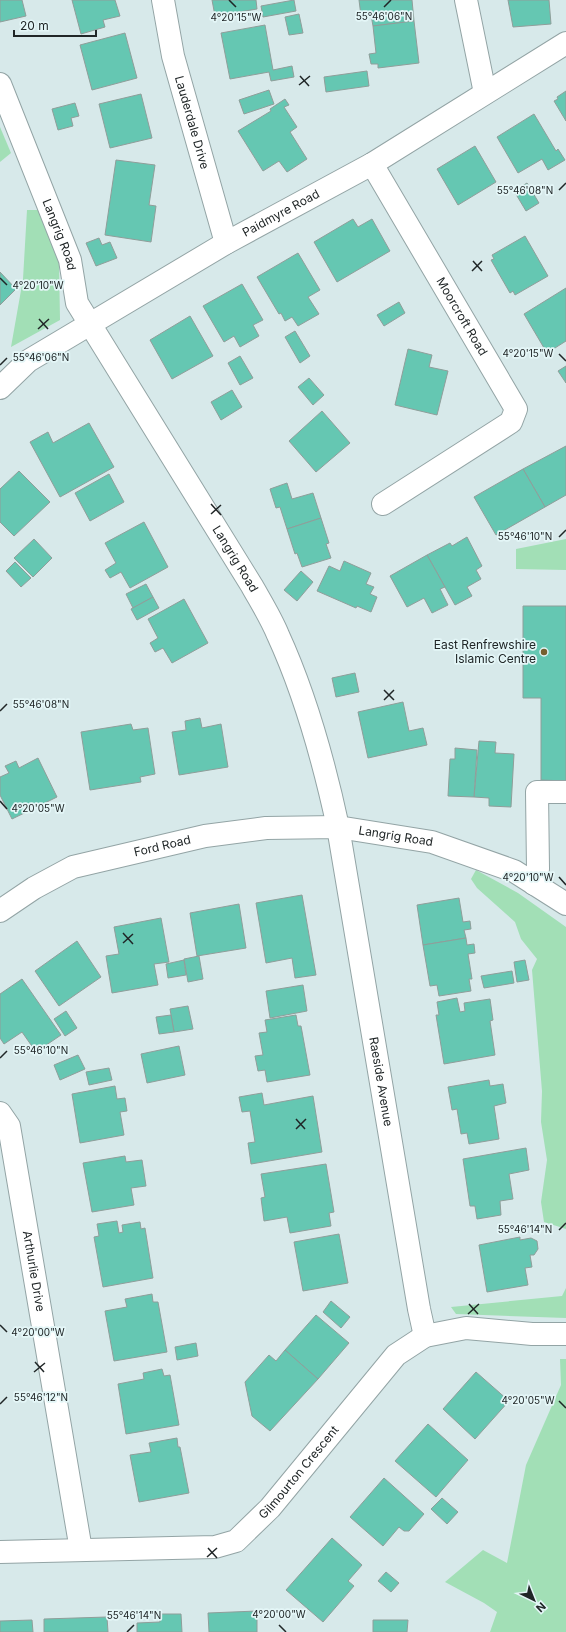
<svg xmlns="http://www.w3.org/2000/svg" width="566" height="1632" font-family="Inter,sans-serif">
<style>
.green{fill:#a2dfb6}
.building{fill:#65c7b2;stroke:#8f9e9a}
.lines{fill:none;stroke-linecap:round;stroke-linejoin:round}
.minor-casing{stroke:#93a4a5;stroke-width:24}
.minor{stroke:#fff;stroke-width:22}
.ticks{fill:none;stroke:#202627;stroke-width:1.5}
.poi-dot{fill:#76602f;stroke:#e4f6f7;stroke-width:1.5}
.labels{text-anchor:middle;stroke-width:3.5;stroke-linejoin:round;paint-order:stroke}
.street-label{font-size:12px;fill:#202627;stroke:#e4f6f7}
.poi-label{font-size:12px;fill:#202627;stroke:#e4f6f7;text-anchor:end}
.ticks-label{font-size:10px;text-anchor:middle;fill:#202627;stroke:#e4f6f7;stroke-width:3.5;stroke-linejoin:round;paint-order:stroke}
</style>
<rect width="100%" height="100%" fill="#d7e9ea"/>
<g class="green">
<path d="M0,127L11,153L0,162Z"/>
<path d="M27,210H40L59,263L60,320L11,347L23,279Z"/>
<path d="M566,539V570L516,569V549Z"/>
<path d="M476,870L518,893L566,927V1229L544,1222L541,1202L547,1160L541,1122L542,1091L532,970L537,959L521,939L515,922L477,888L471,879Z"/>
<path d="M566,1288V1318L456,1314L451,1307L562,1296Z"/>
<path d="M560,1359H566V1632H490L497,1612L484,1603L445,1582L483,1550L507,1563L526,1465L561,1385Z"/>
</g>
<g class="building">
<path d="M0,0H22L26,16L0,22Z"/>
<path d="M72,0H115L120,16L103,20L105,27L81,34Z"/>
<path d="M212,0H256L257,9L215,16Z"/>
<path d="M294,0L296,11L263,17L261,6Z"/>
<path d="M359,0H412L414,21L373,26L371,15L361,16Z"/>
<path d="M508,0H549L551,24L513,27Z"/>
<path d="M299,14L303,33L289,35L285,17Z"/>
<path d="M414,21L419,63L378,68V64H371L369,54L376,53L373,26Z"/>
<path d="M265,25L273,70L292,66L294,77L271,81L269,72L230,79L221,33Z"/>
<path d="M125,33L137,78L92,90L80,45Z"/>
<path d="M367,71L369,86L326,92L324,77Z"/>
<path d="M269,90L274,104L244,114L239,100Z"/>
<path d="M566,91V121L554,101L558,99L557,97Z"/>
<path d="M141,94L152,138L110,148L99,104Z"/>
<path d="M285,99L289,105L284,107L297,127L290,132L307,159L287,172L279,161L263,171L238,131L271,111L270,109Z"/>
<path d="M75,103L79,116L71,118L73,126L58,130L52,109Z"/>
<path d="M534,114L556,151L558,149L565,160L548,170L542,159L518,173L497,137Z"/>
<path d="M475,146L496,182L458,205L437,169Z"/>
<path d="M116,160L155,165L149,205L156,206L151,242L105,235Z"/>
<path d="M527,183L539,203L526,211L514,191Z"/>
<path d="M353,219L358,227L372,219L390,251L337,282L314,242Z"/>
<path d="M525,236L548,276L515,295L513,291L510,293L491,260L494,259L492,255Z"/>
<path d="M99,238L102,245L110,242L117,258L96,266L86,243Z"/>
<path d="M298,253L320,290L308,297L319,314L298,326L292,317L285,321L281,313L279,314L257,277Z"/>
<path d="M0,272L16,289L0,305Z"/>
<path d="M242,284L263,320L253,325L259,336L240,347L234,336L224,342L203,306Z"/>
<path d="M566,288V341L547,353L524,314Z"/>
<path d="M399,302L405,313L384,326L377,315Z"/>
<path d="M190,316L213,356L172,379L150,340Z"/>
<path d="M295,331L310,356L300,363L285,337Z"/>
<path d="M408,349L432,355L429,367L448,371L437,415L395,405Z"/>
<path d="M240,356L253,378L240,385L228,363Z"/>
<path d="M566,366V383L558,371Z"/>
<path d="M309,378L324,395L313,405L298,387Z"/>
<path d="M232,390L242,407L221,420L211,402Z"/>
<path d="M322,411L350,443L316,472L289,441Z"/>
<path d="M89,423L114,467L60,497L30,442L48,432L53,443Z"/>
<path d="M566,446V495L545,507L523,469Z"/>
<path d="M523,469L545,507L496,535L474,497Z"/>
<path d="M19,471L50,502L14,536L0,522V489Z"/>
<path d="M109,474L124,502L90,521L75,493Z"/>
<path d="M287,483L292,499L313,493L321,518L287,529L280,507L276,508L270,489Z"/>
<path d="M321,518L329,543L326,544L331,558L302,567L297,553L295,554L287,529Z"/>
<path d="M144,522L168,567L130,588L121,572L110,578L105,570L116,563L105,543Z"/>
<path d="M467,537L482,566L476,570L481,579L467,587L472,596L455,605L427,555L450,543L452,546Z"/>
<path d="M34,539L52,558L33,577L14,558Z"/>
<path d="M427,555L445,587L440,589L448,605L432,613L424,598L407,607L390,576Z"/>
<path d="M344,561L371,573L366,584L374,587L370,594L377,597L371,612L357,606L356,608L317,591L329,566L340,571Z"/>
<path d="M15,562L31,578L21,587L6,571Z"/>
<path d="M301,571L313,582L297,601L284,590Z"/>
<path d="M146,584L153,597L133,608L126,594Z"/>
<path d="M153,597L159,608L137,620L131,609Z"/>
<path d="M184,599L208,643L172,663L163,648L155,652L150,643L158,638L148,619Z"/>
<path d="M523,606H566V781L541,780V698H523Z"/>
<path d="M355,673L359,692L336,697L332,678Z"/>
<path d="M403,702L409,731L423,728L427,745L368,758L358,712Z"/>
<path d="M200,718L202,728L221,724L228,767L179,775L172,732L186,730L185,721Z"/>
<path d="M131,724L133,730L148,728L155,774L140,777L141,782L90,790L81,732Z"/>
<path d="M479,741L496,742L495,753L514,754L511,807L489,806V798L474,797Z"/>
<path d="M455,748L477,750L474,797L448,796L450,759H455Z"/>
<path d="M38,758L57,797L12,819L0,795V777L9,773L5,766L16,761L19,768Z"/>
<path d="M302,895L316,975L295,978L292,958L266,963L256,903Z"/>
<path d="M459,898L463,922L470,921L471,929L464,930L466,938L423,945L417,905Z"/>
<path d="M239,904L246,948L197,956L190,913Z"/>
<path d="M161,918L169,962L154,964L158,985L112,993L106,956L119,954L114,927Z"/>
<path d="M466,938L467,945L474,944L475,953L468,954L472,979H469L471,991L439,996L437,985L430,986L423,945Z"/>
<path d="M77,941L101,977L59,1006L35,971Z"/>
<path d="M199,956L203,979L188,982L184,959Z"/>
<path d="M184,960L186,975L168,978L166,964Z"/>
<path d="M525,960L529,980L517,982L514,962Z"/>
<path d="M512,971L514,983L484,988L481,976Z"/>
<path d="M22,979L61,1035L36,1052L22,1032L4,1044L0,1038V994Z"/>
<path d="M303,985L307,1011L270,1018L266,991Z"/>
<path d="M457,998L460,1012L465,1011L464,1003L490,999L493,1020L490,1021L495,1055L444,1064L436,1015H439L437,1002Z"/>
<path d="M188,1006L193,1029L174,1032L170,1009Z"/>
<path d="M66,1011L77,1028L65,1036L54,1019Z"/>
<path d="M171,1015L174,1032L159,1034L156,1017Z"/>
<path d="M296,1015L298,1026H301L310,1075L267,1082L265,1070L258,1071L255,1056L263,1055L259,1033L267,1032L265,1020Z"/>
<path d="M179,1046L185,1075L147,1083L141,1054Z"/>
<path d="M78,1055L85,1069L60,1080L54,1065Z"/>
<path d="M109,1068L112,1080L89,1085L86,1072Z"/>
<path d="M489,1080L490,1086L503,1084L506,1103L494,1106L499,1139L469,1144L467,1133L461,1134L457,1109L452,1110L448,1087Z"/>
<path d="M115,1086L117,1099L125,1098L127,1111L120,1112L124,1135L80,1143L72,1094Z"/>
<path d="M262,1093L264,1105L313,1096L322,1152L251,1164L248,1143L255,1142L250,1111L242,1112L239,1097Z"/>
<path d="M526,1148L529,1170L509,1174L513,1199L500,1201L501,1215L477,1219L475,1206H470L463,1159Z"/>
<path d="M125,1156L126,1162L142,1160L146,1186L131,1188L134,1205L92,1212L83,1163Z"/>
<path d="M326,1164L334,1212L329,1213L331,1226L290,1233L287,1217L264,1221L261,1198L265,1197L261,1174Z"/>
<path d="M117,1221L119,1233L123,1232L122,1225L140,1222L141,1229L145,1228L153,1278L103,1287L94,1237L99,1236L97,1224Z"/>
<path d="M339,1234L348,1283L303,1291L294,1242Z"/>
<path d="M520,1237V1240L531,1238L537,1241L538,1249L534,1255H530L532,1267L525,1268L528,1285L487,1292L479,1245Z"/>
<path d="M152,1294L153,1302H158L167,1352L114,1361L105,1311L127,1307L125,1299Z"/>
<path d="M331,1301L350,1317L341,1328L323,1312Z"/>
<path d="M316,1315L349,1343L318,1379L285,1350Z"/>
<path d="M196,1343L198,1356L177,1360L175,1347Z"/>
<path d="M285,1350L318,1379L270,1431L252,1416L245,1382L269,1355L276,1361Z"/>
<path d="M162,1369L164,1376L170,1375L179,1425L126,1434L118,1384L144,1379L143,1373Z"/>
<path d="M476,1372L509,1401L475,1439L443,1409Z"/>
<path d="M428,1424L468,1460L436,1497L395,1461Z"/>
<path d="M177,1438L178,1447H180L189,1493L139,1502L130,1455L151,1452L149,1443Z"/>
<path d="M384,1478L424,1514L409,1531H404L399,1527L383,1546L350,1517Z"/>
<path d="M442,1498L458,1512L447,1524L431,1509Z"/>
<path d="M332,1538L362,1565L348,1581L354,1586L323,1622L286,1590Z"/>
<path d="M386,1572L399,1583L391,1592L378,1581Z"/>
<path d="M257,1611V1632H209L208,1613Z"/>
<path d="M159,1614H181L182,1632H137V1623L160,1622Z"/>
<path d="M107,1617L108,1632H44V1619Z"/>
<path d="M32,1620L33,1632H0V1621Z"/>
<path d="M373,1620H408L407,1632H373Z"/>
</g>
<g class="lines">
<g class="minor-casing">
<g id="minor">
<path id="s1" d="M163,0L173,56L226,243"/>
<path d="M466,0L485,93"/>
<path id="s2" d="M0,84L70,260L77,303L252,586C261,602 271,618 278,635C306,696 324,762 338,827L419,1309L425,1336"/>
<path id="s3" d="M372,164L516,409L511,422L383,504"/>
<path id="s4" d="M0,388L28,361L226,243L372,164L566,43"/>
<path d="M534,884L538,869L537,792H566"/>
<path id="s5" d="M0,911L34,888L73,867L205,836L266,828L338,827L432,842L514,871L566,904"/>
<path id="s6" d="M0,1113L9,1126L81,1550"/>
<path id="s7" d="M0,1552L215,1547L236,1541L270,1508L396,1355L425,1336L466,1328L532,1334H566"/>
</g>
</g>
<use href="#minor" class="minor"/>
</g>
<path class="ticks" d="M229,0L236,7M384,7L391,0M300,76L309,86M299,85L310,76M559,190L566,183M473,261L482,271M472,271L482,261M0,278L7,285M39,319L48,329M38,329L49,319M559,354L566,361M0,365L7,358M211,504L221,515M211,514L221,505M559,537L566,530M384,690L394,700M384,700L394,690M0,711L7,704M0,801L7,809M559,877L566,885M123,933L133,944M123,943L133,934M0,1058L7,1051M296,1119L305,1129M296,1129L306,1119M559,1230L566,1223M469,1304L478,1314M468,1314L479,1304M0,1325L7,1332M35,1362L44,1372M34,1372L45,1363M559,1401L566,1408M0,1404L7,1397M208,1548L217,1558M207,1557L217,1548M279,1625L286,1632M127,1632L134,1625"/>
<circle class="poi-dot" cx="544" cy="652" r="4"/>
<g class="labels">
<g class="street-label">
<text dy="4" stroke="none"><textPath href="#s1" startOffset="126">Lauderdale Drive</textPath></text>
<text dy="4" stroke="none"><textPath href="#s4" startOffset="332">Paidmyre Road</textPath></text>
<text dy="4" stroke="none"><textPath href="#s2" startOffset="162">Langrig Road</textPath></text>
<text dy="4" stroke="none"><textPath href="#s3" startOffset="177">Moorcroft Road</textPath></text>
<text dy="4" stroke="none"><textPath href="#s2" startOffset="534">Langrig Road</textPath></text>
<text dy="4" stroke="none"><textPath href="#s5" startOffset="413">Langrig Road</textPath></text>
<text dy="4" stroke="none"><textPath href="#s5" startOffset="177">Ford Road</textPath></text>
<text dy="4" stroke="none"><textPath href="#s2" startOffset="1081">Raeside Avenue</textPath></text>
<text dy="4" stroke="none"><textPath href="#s6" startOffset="163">Arthurlie Drive</textPath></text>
<text dy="4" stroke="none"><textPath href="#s7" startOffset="330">Gilmourton Crescent</textPath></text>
</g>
<g class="poi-label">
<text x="536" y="649">East Renfrewshire<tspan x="536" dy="14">Islamic Centre</tspan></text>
</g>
</g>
<g class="ticks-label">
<text x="384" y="20">55°46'06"N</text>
<text x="236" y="21">4°20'15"W</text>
<text x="525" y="194">55°46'08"N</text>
<text x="38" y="289">4°20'10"W</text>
<text x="528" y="357">4°20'15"W</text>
<text x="41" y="361">55°46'06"N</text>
<text x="525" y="540">55°46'10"N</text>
<text x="41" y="708">55°46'08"N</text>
<text x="38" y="812">4°20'05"W</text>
<text x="528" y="881">4°20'10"W</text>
<text x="41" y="1054">55°46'10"N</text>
<text x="525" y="1233">55°46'14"N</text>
<text x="38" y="1336">4°20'00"W</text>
<text x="41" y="1401">55°46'12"N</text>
<text x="528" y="1404">4°20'05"W</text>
<text x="279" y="1618">4°20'00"W</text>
<text x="134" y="1619">55°46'14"N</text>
</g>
<g transform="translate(534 1600) rotate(137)" stroke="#e4f6f7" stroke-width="3" paint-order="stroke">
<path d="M0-3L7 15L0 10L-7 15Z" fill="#202627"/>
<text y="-6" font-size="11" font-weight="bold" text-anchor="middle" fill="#202627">N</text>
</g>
<path d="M14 30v6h82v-6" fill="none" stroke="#202627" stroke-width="2"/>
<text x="20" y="30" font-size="12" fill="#202627" stroke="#e4f6f7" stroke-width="3" paint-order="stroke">20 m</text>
</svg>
